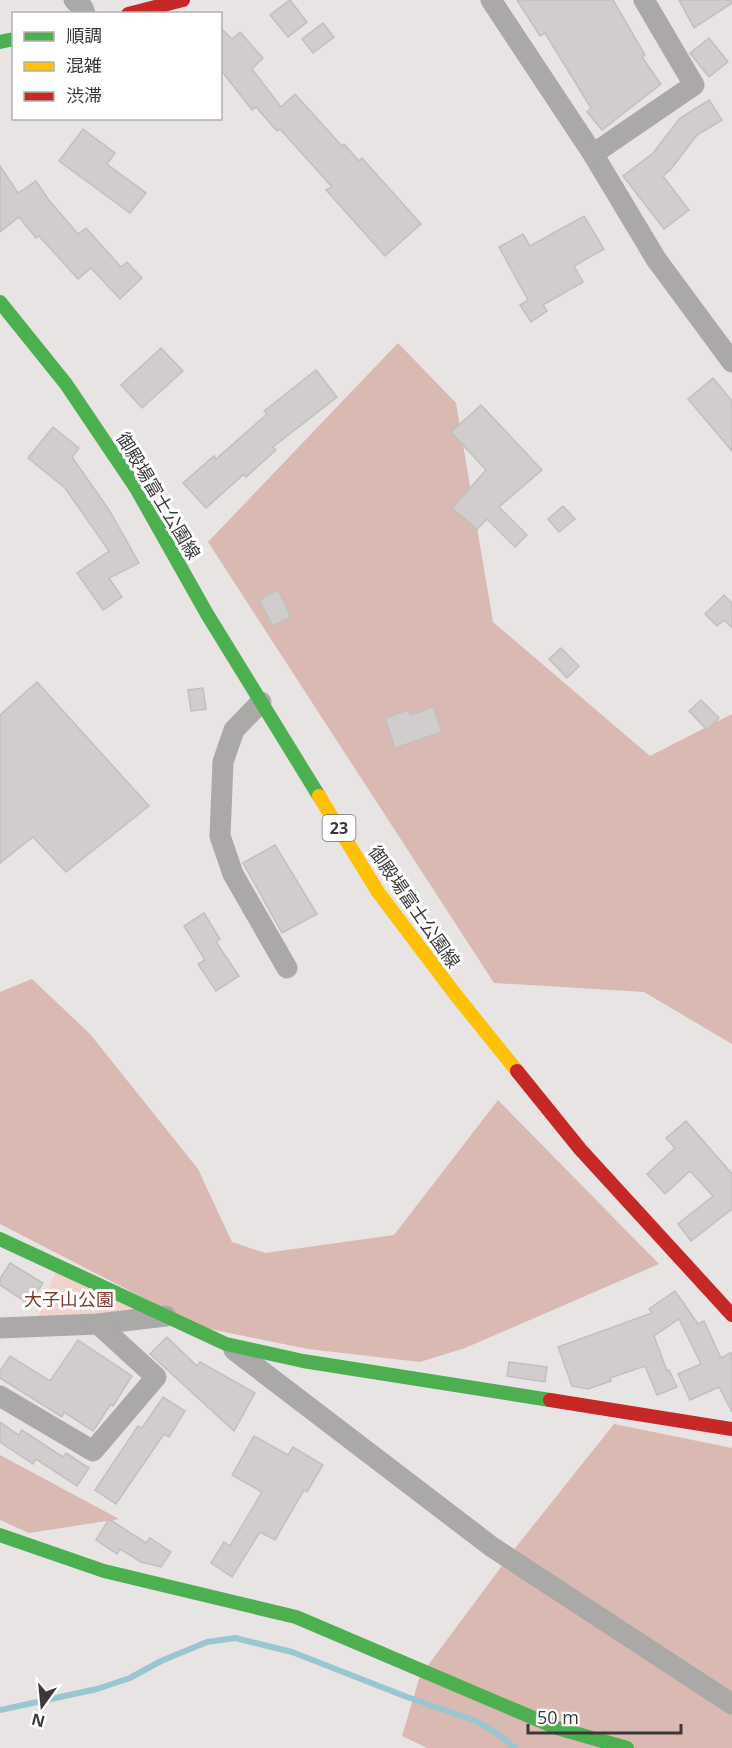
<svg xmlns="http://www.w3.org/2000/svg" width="732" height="1748" font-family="'Open Sans','Noto Sans JP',sans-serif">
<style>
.green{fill:#f2d2cb}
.forest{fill:#d9b9b2}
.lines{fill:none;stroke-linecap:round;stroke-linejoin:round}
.stream{stroke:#9ac6d2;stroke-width:6}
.building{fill:#d0cdcc;stroke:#c2bfbe;stroke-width:1.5}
.street{stroke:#aba8a8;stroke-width:21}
.fast{stroke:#4caf50;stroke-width:14}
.slow{stroke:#ffc107;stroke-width:14}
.jam{stroke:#c62828;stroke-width:14}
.labels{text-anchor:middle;stroke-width:6;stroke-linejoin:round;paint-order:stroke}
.shield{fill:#fff;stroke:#767474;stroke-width:1.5}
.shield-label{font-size:16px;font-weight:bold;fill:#3b3838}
.street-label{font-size:18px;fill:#3b3838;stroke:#fff}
.park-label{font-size:18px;fill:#803a2d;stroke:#fff}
</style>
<rect width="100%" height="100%" fill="#e8e4e3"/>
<path class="green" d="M56,1271L152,1314L36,1321Z"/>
<g class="forest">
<path d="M398,343L456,403L493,622L650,756L732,714V1044L644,992L494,983L208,542Z"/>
<path d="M32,979L90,1034L198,1169L232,1242L265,1253L394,1235L498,1100L659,1264L465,1348L420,1362L308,1349L200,1327L0,1224V992Z"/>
<path d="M614,1424L732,1448V1748H427L402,1736L420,1676L516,1547Z"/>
<path d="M0,1455L119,1519L29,1533L0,1520Z"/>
</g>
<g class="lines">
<path class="stream" d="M0,1710L97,1689L130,1678L161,1661L207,1642L235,1638L292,1652L407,1697L476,1721L499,1735L515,1748"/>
</g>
<g class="building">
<path d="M290,0L307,22L288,37L270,15Z"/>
<path d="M517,0H613L645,55L642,57L661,84L602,130L587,112L591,108L545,33L540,36Z"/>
<path d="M679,0H732V3L694,28Z"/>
<path d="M323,23L334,37L313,53L302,39Z"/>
<path d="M220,27L232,39L240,32L263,58L252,69L281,107L295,94L342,146L344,144L359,161L362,158L421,224L385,256L326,190L332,187L280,129L277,131L256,107L252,110L220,69Z"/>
<path d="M709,38L728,62L709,77L690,53Z"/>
<path d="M709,100L722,120L697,135L671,169L663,176L689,210L664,229L623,176L653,153L680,118Z"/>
<path d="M83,129L115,153L107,164L146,193L130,213L59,161Z"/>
<path d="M0,166L18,193L36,181L48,199L78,234L86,228L121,267L127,262L142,278L120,299L91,268L78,279L39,236L36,238L19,217L0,232Z"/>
<path d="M584,216L604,249L574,266L583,282L543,305L547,311L531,322L520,305L528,300L499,247L523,234L530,246Z"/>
<path d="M161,348L183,371L142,408L121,385Z"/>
<path d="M316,370L337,397L273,447L276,450L246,477L244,474L206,508L183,483L214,456L216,459L267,414L264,411Z"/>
<path d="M713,378L732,401V451L688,399Z"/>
<path d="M481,405L542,470L499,507L527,535L515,547L487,519L477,529L452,508L486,470L451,432Z"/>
<path d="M53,427L79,448L72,457L109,510L139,563L109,578L122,597L103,610L77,573L109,551L65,488L28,458Z"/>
<path d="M563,506L575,519L559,532L548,519Z"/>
<path d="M278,590L291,617L273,626L259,600Z"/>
<path d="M724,595L732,603V628L724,620L717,626L705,614Z"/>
<path d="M561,648L579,666L567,678L549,659Z"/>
<path d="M37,682L149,806L66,872L33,837L0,863V715Z"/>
<path d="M203,688L206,709L191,711L188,690Z"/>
<path d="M701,700L719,718L707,730L689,711Z"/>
<path d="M433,707L442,732L395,748L385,718L408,710L410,715Z"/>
<path d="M275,845L317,914L282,933L243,863Z"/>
<path d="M204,913L220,939L216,942L239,976L216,991L198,964L205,960L184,926Z"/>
<path d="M686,1121L732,1174V1209L691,1241L678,1224L713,1196L690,1171L665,1194L647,1174L675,1148L666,1138Z"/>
<path d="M10,1263L43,1283L29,1304L0,1285V1279Z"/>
<path d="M675,1291L698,1324L704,1321L721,1358L732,1352V1412L719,1387L690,1400L678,1374L701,1364L679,1319L654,1336L667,1371L669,1370L677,1387L657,1395L645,1366L610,1378L611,1381L588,1389L572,1386L558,1347L652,1313L649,1309Z"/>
<path d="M167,1337L197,1366L200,1362L255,1393L234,1431L150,1354Z"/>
<path d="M78,1340L132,1376L113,1406L111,1404L93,1431L64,1412L62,1417L0,1378V1371L10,1356L50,1381Z"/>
<path d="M509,1362L547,1367L545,1382L507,1376Z"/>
<path d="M163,1397L185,1411L169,1437L164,1434L116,1504L95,1490L138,1426L142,1428Z"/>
<path d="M0,1422L19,1435L22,1430L63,1457L66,1453L89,1468L77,1486L36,1459L33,1464L0,1442Z"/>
<path d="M254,1436L288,1455L293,1447L323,1465L307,1492L304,1490L275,1540L260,1532L232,1577L211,1563L224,1542L230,1546L262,1492L232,1475Z"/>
<path d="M109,1519L146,1543L150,1538L171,1552L161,1567L141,1562L120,1549L117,1554L96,1540Z"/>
</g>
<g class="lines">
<g class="street">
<path d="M74,0L83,8L85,14"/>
<path d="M491,0L593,154L656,259L732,362"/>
<path d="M593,154L694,85L644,0"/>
<path d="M261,702L234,730L223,762L220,836L233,874L287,968"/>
<path d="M0,1328L98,1324L166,1316"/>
<path d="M234,1350L492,1547L732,1704"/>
<path d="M0,1396L93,1451L156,1377L98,1324"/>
</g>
<g class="fast">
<path d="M0,42L14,39"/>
<path d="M0,302L66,384L136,488L207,614L319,796"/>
<path d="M0,1239L226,1344L303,1361L550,1400"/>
<path d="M0,1535L104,1571L296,1617L557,1728L627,1748"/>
</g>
<path class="slow" d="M319,796L378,892L455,994L517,1071"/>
<g class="jam">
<path d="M128,14L183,0"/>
<path d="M517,1071L580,1149L732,1315"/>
<path d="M550,1400L732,1429"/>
</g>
</g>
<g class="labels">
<rect class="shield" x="322.5" y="815" width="33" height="26" rx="4.5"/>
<g class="shield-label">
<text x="339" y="834">23</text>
</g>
<g class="street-label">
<text transform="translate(158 496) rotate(59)" y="6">御殿場富士公園線</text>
<text transform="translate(414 907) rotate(55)" y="6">御殿場富士公園線</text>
</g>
<g class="park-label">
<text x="69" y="1306">大子山公園</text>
</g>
</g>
<rect x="12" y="12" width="210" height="108" fill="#ffffff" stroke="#b1afaf" stroke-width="1.5"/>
<rect x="24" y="32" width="30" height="9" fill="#4caf50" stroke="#b1afaf" stroke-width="1.5"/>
<text x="66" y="42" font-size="18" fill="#3b3838">順調</text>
<rect x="24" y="62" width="30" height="9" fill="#ffc107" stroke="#b1afaf" stroke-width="1.5"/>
<text x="66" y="72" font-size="18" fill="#3b3838">混雑</text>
<rect x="24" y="92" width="30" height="9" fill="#c62828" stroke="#b1afaf" stroke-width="1.5"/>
<text x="66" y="102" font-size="18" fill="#3b3838">渋滞</text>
<g transform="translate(42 1706) rotate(195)" stroke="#ffffff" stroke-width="4.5" paint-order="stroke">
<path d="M0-4.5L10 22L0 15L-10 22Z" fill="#3b3838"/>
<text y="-9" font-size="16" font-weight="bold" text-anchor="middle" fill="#3b3838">N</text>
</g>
<path d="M528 1724v9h153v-9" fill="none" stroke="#3b3838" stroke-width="3"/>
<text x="537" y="1724" font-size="18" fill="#3b3838" stroke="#ffffff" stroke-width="4.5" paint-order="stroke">50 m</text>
</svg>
